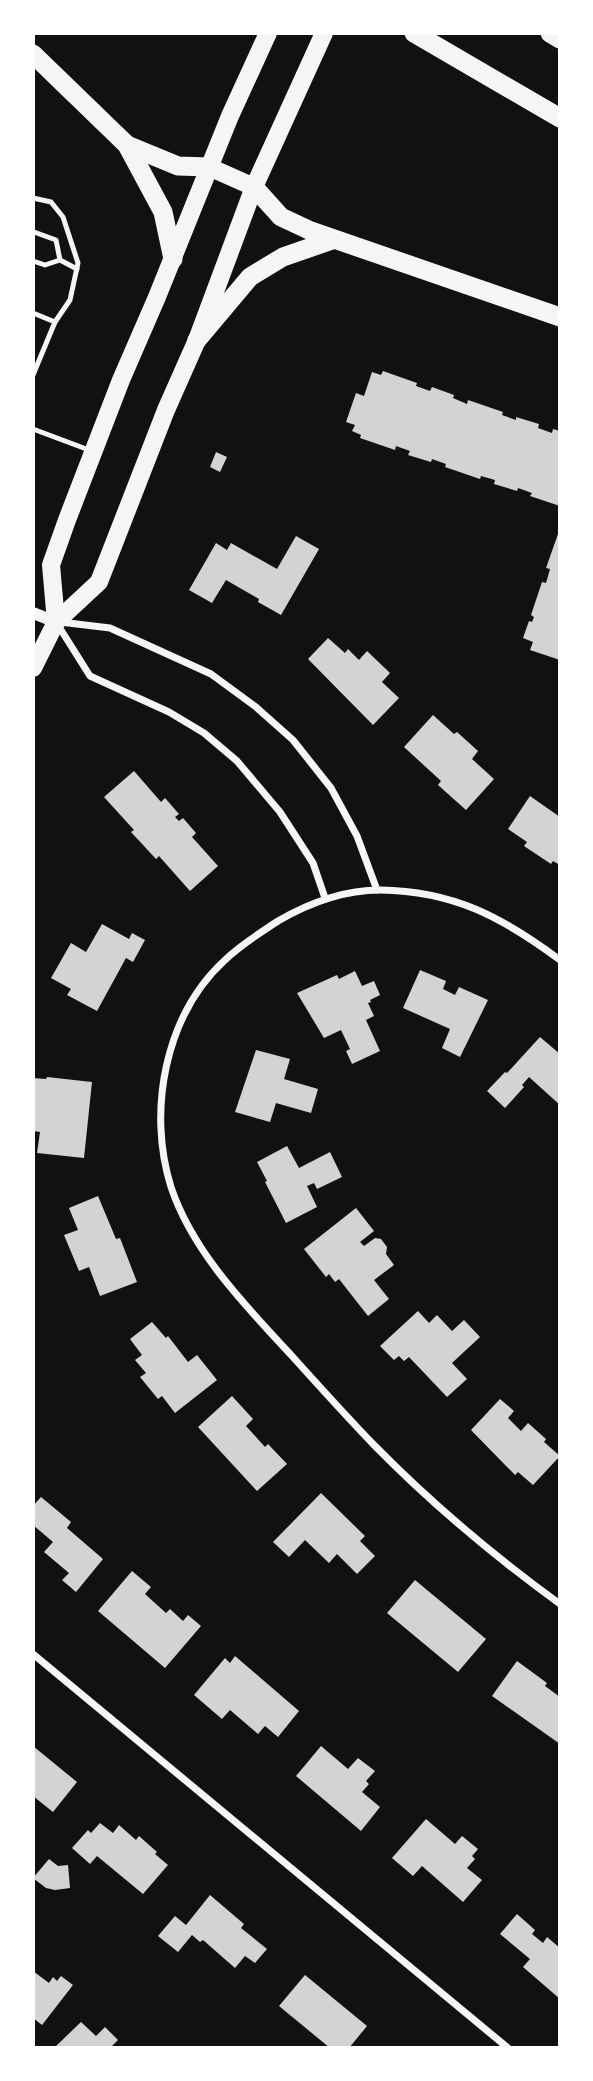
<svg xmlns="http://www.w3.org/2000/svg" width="593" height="2081" font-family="'Work Sans',sans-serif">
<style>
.building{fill:#d3d3d3}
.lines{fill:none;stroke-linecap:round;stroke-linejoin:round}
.service{stroke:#f5f5f5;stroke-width:5}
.minor{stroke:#f5f5f5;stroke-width:7}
.tertiary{stroke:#f5f5f5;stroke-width:12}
.primary{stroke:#f5f5f5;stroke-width:18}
.motorway{stroke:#f5f5f5;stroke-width:19}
</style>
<rect width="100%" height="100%" fill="#111"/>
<g class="building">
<path d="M383,371L417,383L416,386L430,391L432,387L454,395L453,398L467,404L468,400L503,412L502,415L516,420V417L539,424L538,428L552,433L553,429L560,431V506L530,496L532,493L518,488L517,491L494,484L495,480L481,476L480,479L445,467L446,464L432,459L431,462L408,455L410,451L396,446L395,450L360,438L361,435L352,431L355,425L346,422L356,393L364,396L372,372L381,375Z"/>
<path d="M216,452L227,457L220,472L210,467Z"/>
<path d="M559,531H560V660L530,650L533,642L523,638L529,621L532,622L534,617L531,615L542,582L546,583L550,569L546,568Z"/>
<path d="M296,536L319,549L281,615L258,602L259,599L226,580L212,603L189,590L216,543L227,550L231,543L277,569Z"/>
<path d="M328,638L345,653L348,649L359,660L367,651L390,673L382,682L399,698L373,725L308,659Z"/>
<path d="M433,715L454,734L457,732L478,751L472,759L494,779L466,810L438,785L441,781L404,747Z"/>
<path d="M134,771L161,802L165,798L179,814L175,817L179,821L183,818L196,833L192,837L218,866L190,891L159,856L156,859L131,832L134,830L104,797Z"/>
<path d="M530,796L560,817V865L553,861L551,864L524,846L527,842L508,829Z"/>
<path d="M102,924L129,939L132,933L145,940L133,962L126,958L97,1011L67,995L71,989L51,978L71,943L86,952Z"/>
<path d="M420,970L446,981L443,989L455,995L459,987L488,1000L460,1057L442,1048L450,1029L403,1008Z"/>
<path d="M355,971L362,986L374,981L380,995L370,1000L371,1002L368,1003L374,1016L366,1020L380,1051L352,1064L346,1051L350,1049L341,1030L324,1038L297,993L337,975L339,979Z"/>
<path d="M540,1037L560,1054V1105L529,1077L522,1085L524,1087L505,1108L487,1091L505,1072L507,1073Z"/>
<path d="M256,1050L290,1059L284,1079L318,1089L311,1113L276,1103L270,1122L235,1112Z"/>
<path d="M47,1077L92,1082L84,1158L37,1153L40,1132L33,1131V1078L46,1079Z"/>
<path d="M287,1146L299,1168L330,1152L342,1177L317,1189L314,1183L307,1186L317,1207L286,1223L265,1182L267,1181L257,1162Z"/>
<path d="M98,1196L116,1239L120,1238L137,1282L100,1296L89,1267L79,1271L64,1235L78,1230L69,1208Z"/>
<path d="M356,1208L374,1231L360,1242L364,1246L375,1238L381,1239L387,1247L386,1254L394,1265L374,1280L389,1299L368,1316L339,1279L335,1282L329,1274L326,1277L304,1249Z"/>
<path d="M418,1311L429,1323L437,1315L452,1331L464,1320L480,1337L452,1363L467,1379L447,1397L409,1357L404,1361L399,1356L394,1360L380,1346Z"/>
<path d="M152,1322L166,1338L168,1336L188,1362L197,1355L217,1380L175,1413L162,1396L158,1399L140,1377L146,1373L135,1360L142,1355L130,1339Z"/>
<path d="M232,1396L253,1419L246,1426L265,1447L268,1444L287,1464L257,1491L198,1427Z"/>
<path d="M500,1399L514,1411L508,1418L521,1431L528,1423L546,1439L544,1442L560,1456L533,1485L518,1472L515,1475L471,1430Z"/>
<path d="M321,1493L365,1536L360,1541L375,1556L357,1574L337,1554L329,1563L305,1540L289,1557L273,1542Z"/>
<path d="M41,1497L71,1522L67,1528L103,1559L76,1592L62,1580L69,1573L44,1552L53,1542L33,1525V1506Z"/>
<path d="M132,1571L151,1587L145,1594L166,1613L170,1609L183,1621L188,1615L201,1626L165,1668L98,1611Z"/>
<path d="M415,1580L486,1639L458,1672L387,1613Z"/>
<path d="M235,1656L299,1711L278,1737L265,1726L258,1734L230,1710L222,1719L194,1695L225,1658L230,1663Z"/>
<path d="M517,1661L547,1683L545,1686L560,1697V1744L492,1696Z"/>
<path d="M33,1746L77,1782L53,1812L33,1796Z"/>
<path d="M321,1746L348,1769L358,1758L375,1771L366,1781L369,1784L362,1792L380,1807L361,1831L296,1776Z"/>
<path d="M426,1819L455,1844L462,1836L478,1849L472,1856L475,1859L467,1868L482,1880L463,1902L422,1866L413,1876L392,1858Z"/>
<path d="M100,1823L113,1833L119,1825L136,1840L139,1836L157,1852L155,1854L168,1865L143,1894L97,1856L90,1864L72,1848L88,1830L91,1833Z"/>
<path d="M49,1859L58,1866L68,1865L70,1888L55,1890L46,1888L33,1878Z"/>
<path d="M210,1895L244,1924L241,1928L267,1949L255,1963L245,1956L235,1968L203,1940L200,1942L192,1935L178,1952L158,1936L175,1916L186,1925Z"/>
<path d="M517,1914L535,1930L532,1934L543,1943L547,1937L560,1948V1999L523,1967L530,1959L500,1934Z"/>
<path d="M33,1971L49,1983L53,1977L57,1981L61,1976L73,1985L42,2025L33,2018Z"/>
<path d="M305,1975L367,2026L349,2048H330L279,2006Z"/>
<path d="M81,2022L96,2036L105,2027L118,2040L110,2048H54Z"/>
</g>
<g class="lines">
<g class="service">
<path d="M33,198L51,202L63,217L78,263L70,300L55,322"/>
<path d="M34,232L56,240L60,260L77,269"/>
<path d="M33,261L45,265L60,260"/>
<path d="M33,313L55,322L33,375"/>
<path d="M33,429L89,450"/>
</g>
<g class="minor">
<path d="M56,622L90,676L169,712L204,733L237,761L280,812L313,863L325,898"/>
<path d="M60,622L110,628L211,674L256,707L293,740L331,788L357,836L377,890"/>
<path d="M560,960C502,917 454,891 380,890C343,890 309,903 278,921C260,933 240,945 225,960C165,1015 147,1111 171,1187C193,1253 247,1307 292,1356C319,1386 346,1416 374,1445C431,1503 494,1556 560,1604"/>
<path d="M33,1654L508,2048"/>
</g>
<path class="tertiary" d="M33,613L56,622"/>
<g class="primary">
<path d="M209,167L254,187"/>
<path d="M56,622L51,565L67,520L121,380L157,297L230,116L268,33"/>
<path d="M33,668L56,622L99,582L166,410L197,340L254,187L324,33"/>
</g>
<g class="motorway">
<path d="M414,33L560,118"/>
<path d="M550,33L560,39"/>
<path d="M33,54L127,145L163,212L173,259"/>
<path d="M127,145L178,166L209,167"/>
<path d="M254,187L281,217L311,231L560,317"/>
<path d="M197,340L250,277L283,257L332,240"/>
</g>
</g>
<rect width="593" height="2081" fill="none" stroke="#ffffff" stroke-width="70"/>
</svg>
